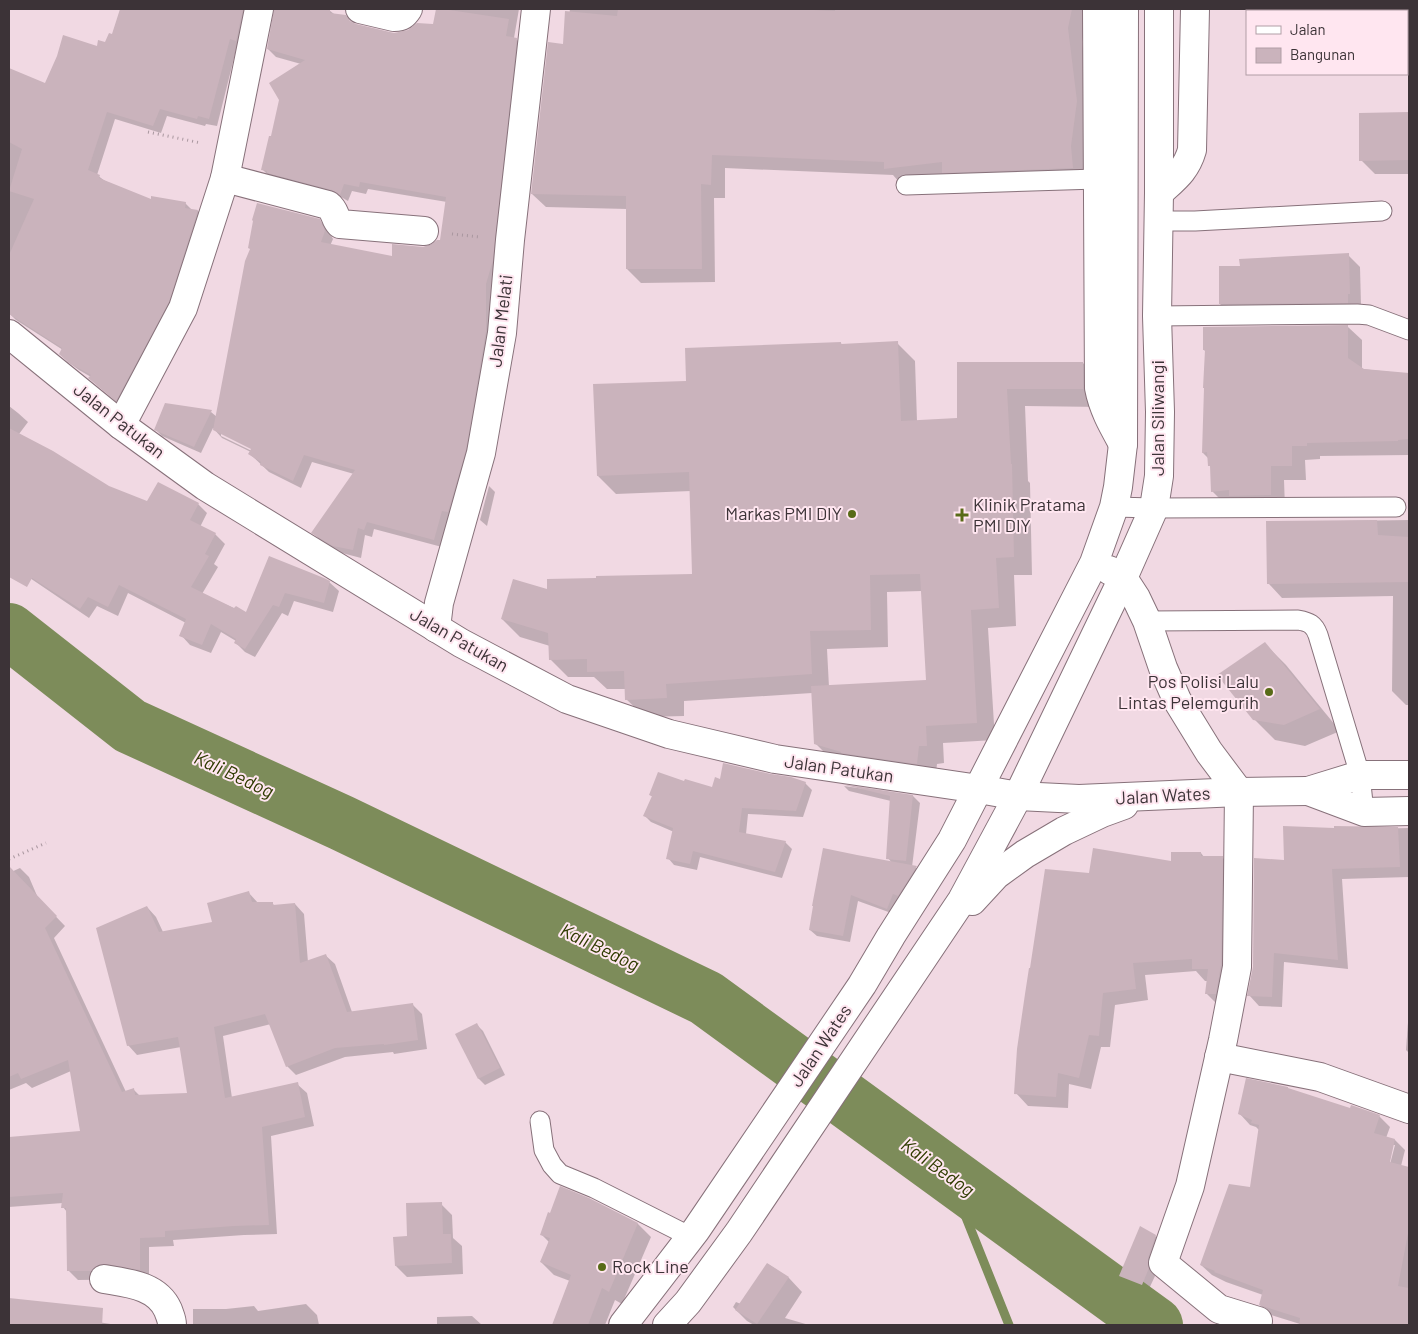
<svg xmlns="http://www.w3.org/2000/svg" width="1418" height="1334" font-family="Barlow,sans-serif">
<style>
.shadow{fill:#0003;fill-rule:evenodd}
.lines{fill:none;stroke-linecap:round;stroke-linejoin:round}
.stream{stroke:#7d8c5a;stroke-width:9}
.river{stroke:#7d8c5a;stroke-width:56}
.building{fill:#cab3bc}
.lane-casing{stroke:#87717a;stroke-width:21}
.street-casing{stroke:#87717a;stroke-width:30}
.secondary-casing{stroke:#87717a;stroke-width:30}
.primary-casing{stroke:#87717a;stroke-width:30}
.highway-casing{stroke:#87717a;stroke-width:30}
.path{stroke:#a9979f;stroke-width:3;stroke-dasharray:1 4;stroke-linecap:butt}
.lane{stroke:#fff;stroke-width:19}
.street{stroke:#fff;stroke-width:28}
.secondary{stroke:#fff;stroke-width:28}
.primary{stroke:#fff;stroke-width:28}
.highway{stroke:#fff;stroke-width:28}
.poi-dot{fill:#586b17;stroke:#ffe6f0;stroke-width:2}
.labels{text-anchor:middle;stroke-width:4;stroke-linejoin:round;paint-order:stroke}
.street-label{font-size:18px;fill:#3c3337;stroke:#ffe6f0}
.poi-label{font-size:18px;fill:#3c3337;stroke:#ffe6f0;text-anchor:start}
.water-label{font-size:19px;font-style:italic;fill:#2f3b00;stroke:#ffe6f0}
</style>
<rect width="100%" height="100%" fill="#f1d9e3"/>
<g class="shadow">
<path d="M121,9L134,11L135,9H254L244,48L237,46L217,126L206,124L205,126L167,116L161,133L115,119L97,175L105,181L151,201L185,203L193,211H198L205,219L176,310L124,408L98,386L91,377L79,370L68,362L63,350L16,320L9,313L11,308L9,306V72L10,70L46,85L98,47L106,44L112,36Z"/>
<path d="M275,9H290L289,12L305,9H313L316,11L329,10L334,14L353,24L391,34L406,32L434,26L437,9H519L514,38L516,39L524,47L473,458L442,547L374,529L372,537L365,535L361,558L342,553L321,541L313,533L354,474L312,462L301,488L269,472L250,454L251,452L222,438L213,428L201,453L162,436L155,429L211,412L217,417L319,220L327,228L333,239L330,246L393,258L441,241L447,202L368,189L366,194L352,191L348,201L341,197L276,180L270,177L262,169L272,138L301,64L276,57L268,49ZM221,433L257,451L256,453L221,436Z"/>
<path d="M570,9H1088L1082,42L1090,116L1086,182H899L893,175L725,168V198H714L715,282L641,283L627,269V209L546,207L532,194L564,46Z"/>
<path d="M1360,114H1409V174H1375L1361,160Z"/>
<path d="M1348,255L1360,267L1361,305L1232,316L1220,304L1241,268Z"/>
<path d="M1348,327L1362,340V369L1409,374V455L1320,456V459L1305,460L1306,480H1284L1285,508L1226,505L1212,491L1211,467L1209,459L1203,453L1206,352L1204,350Z"/>
<path d="M841,343L842,345L897,343L915,361L917,421L958,419V363H1083L1101,382V407L1025,406L1028,481L1030,483L1032,575H1014L1016,626L988,628L995,740L943,743L944,763L937,764L935,781L834,762L816,744L812,693L684,701V716L645,717L626,699V689H607L594,677H568L550,659V646L520,637L502,619L548,591L693,575L691,491L616,494L598,476L687,382ZM922,591L928,681L829,687L827,649L888,647L887,592Z"/>
<path d="M9,406L18,413L28,422L19,434L109,487L147,503L198,504L207,513L200,527L215,534L225,544L214,564L218,567L202,594L247,614L269,558L329,582L339,591L333,612L294,601L288,616L282,613L255,657L245,652L235,642L236,641L221,632L211,653L190,645L181,635L186,623L128,593L118,616L97,606L89,618L24,574L17,561L9,558Z"/>
<path d="M489,486L495,492L487,526L480,520Z"/>
<path d="M1409,520V705H1406L1392,691L1393,596L1282,598L1269,584L1268,522Z"/>
<path d="M1265,644L1286,665L1340,731L1305,746L1275,740L1254,719Z"/>
<path d="M685,783L713,789L805,783L812,790L803,817L748,814L746,834L785,842L792,849L782,878L700,857L697,870L674,865L668,858L674,832L651,822L645,816L653,797L650,795Z"/>
<path d="M844,786L913,796L920,803L912,867L916,868L923,874L894,914L858,901L850,942L817,936L810,930L815,907L892,863L888,858L891,801L849,791Z"/>
<path d="M1409,828V877L1342,879L1348,969L1284,962L1282,1007L1259,1006L1249,995L1285,861L1364,829Z"/>
<path d="M1201,853L1204,857H1222L1234,869L1233,978L1218,1005L1206,993L1208,981H1205L1196,971L1145,975L1148,1000L1115,1005L1110,1047H1101L1091,1089L1069,1084L1068,1108L1028,1106L1016,1093L1090,874L1172,862Z"/>
<path d="M20,868L29,877L38,898L65,926L54,938L126,1092L133,1089L140,1096L189,1094L181,1047L137,1055L128,1045L147,907L156,917L163,932L214,923L248,892L258,903H272L275,906L295,904L304,914L308,962L325,955L335,964L352,1012L412,1004L422,1014L427,1049L394,1054L393,1052L345,1057L296,1075L287,1066L271,1024L223,1036L232,1098L297,1084L307,1093L314,1126L271,1136L277,1234L244,1235L173,1240L174,1246L149,1247V1279L78,1280L68,1270L67,1212L63,1207V1203L9,1207V1138L82,1132L71,1071L32,1088L26,1083L9,1090V924L16,920L9,904V873Z"/>
<path d="M1409,1008V1053L1406,1050Z"/>
<path d="M477,1025L483,1031L505,1075L485,1085L479,1079L457,1035Z"/>
<path d="M1290,1090L1351,1109L1379,1116L1390,1127L1386,1138L1395,1140L1405,1150L1401,1166L1409,1168V1325H1300V1324L1271,1315L1260,1305L1263,1295L1226,1282L1212,1275L1201,1265L1251,1189L1259,1130L1256,1127L1250,1125L1240,1114ZM1393,1145H1395L1389,1168H1387Z"/>
<path d="M589,1199L638,1224L651,1237L622,1304L615,1300L605,1325H553L570,1281L554,1275L541,1262L549,1242L542,1235Z"/>
<path d="M441,1204L452,1215L453,1238L462,1246L463,1274L407,1277L396,1266L409,1237Z"/>
<path d="M1156,1236L1162,1242L1154,1265L1155,1276L1148,1291L1127,1282L1120,1275Z"/>
<path d="M768,1264L789,1278L802,1292L785,1318L809,1325H754L747,1321L733,1307L736,1302L741,1304Z"/>
<path d="M9,1299L87,1308L98,1322L117,1325H9Z"/>
<path d="M306,1304L317,1315L319,1325H193V1309H226L254,1306L258,1311Z"/>
<path d="M472,1316L482,1325H437V1317Z"/>
</g>
<g class="lines">
<path class="stream" d="M949,1175L1009,1325"/>
<path class="river" d="M9,631L130,726L342,823L706,998L1155,1325"/>
</g>
<g class="building">
<path d="M120,9H243L236,41L230,39L209,119L198,116L197,119L160,109L153,126L107,112L88,170L100,175L99,178L151,199V196L186,202L185,208L198,210L169,302L116,401L88,378L91,375L69,363L59,354L62,348L9,314V255L34,199L9,191L22,149L9,142V68L45,83L57,56L63,35L97,46L98,40L105,42L109,33L112,34Z"/>
<path d="M274,9H330V13L346,15L350,21L356,24L394,33L408,30L417,23L433,24L436,9H443L509,19L506,36L517,38L493,260L486,284V331L466,450L448,512L442,511L434,540L367,522L364,530L358,528L353,550L333,546L311,533L355,470L304,455L293,481L260,465L261,462L248,454L251,449L213,430L245,261L250,249L248,248L253,221L252,220L257,203L320,219L325,231L321,242L392,256V244L423,247L430,245L437,240H440L446,197L360,182L359,187L344,184L340,195L332,190L267,173V171L261,170L269,136H271L279,100L269,83L305,60L267,49Z"/>
<path d="M618,9H792L835,11V9H1072L1068,28L1077,101L1071,146L1073,168L942,173V162L884,169V162L712,155L711,185L701,184L702,269H626V196L531,194L548,42L563,44L565,11L617,16Z"/>
<path d="M1409,112V160L1359,161V113Z"/>
<path d="M1349,253L1350,294H1348V303L1219,304V266H1240L1239,259Z"/>
<path d="M1348,325V358L1364,369L1409,373V439L1398,440V441L1307,443V446H1292V466H1271V495L1229,496V490L1211,492L1210,466H1208L1207,452L1202,453L1204,388H1203L1205,350H1203V327Z"/>
<path d="M898,341L901,421L957,418V362H1083V389H1007L1011,464H1012L1014,557L996,558L999,608L971,610L977,723L926,726L927,746H919L917,764L841,753V752L814,744L811,686L926,680L920,574L870,575L871,630L810,631L812,674L666,684L667,698L625,700L624,671L587,672V659L549,660L548,633L501,619L513,579L547,589V579L596,578V576L692,574L689,472L597,476L593,384L686,381L685,348L841,342V344Z"/>
<path d="M165,403L212,410L194,447L154,430Z"/>
<path d="M9,428L53,451L109,486L147,501L158,482L199,503L190,520L216,533L205,554L209,556L191,587L234,608L236,606L246,612L269,556L324,578L330,581L324,603L285,593L279,607L273,605L245,649L234,643L236,639L211,624L202,645L179,636L186,619L119,585L108,607L88,597L80,609L32,578L27,587L9,577Z"/>
<path d="M1377,520L1378,535L1409,537V582L1267,584L1266,521Z"/>
<path d="M1265,642L1320,709L1284,725L1253,720L1217,675Z"/>
<path d="M723,763L771,774L791,777L806,782L796,811L742,808L739,832L786,841L775,872L693,851L690,864L666,859L673,828L643,816L652,796L649,795L658,772L684,781L685,779L712,787L715,777L720,779Z"/>
<path d="M841,784L913,795L906,861L886,859L890,796Z"/>
<path d="M1283,826L1334,828V826L1398,827L1400,867L1332,869L1338,960L1274,953L1272,997L1247,996L1253,967L1254,858L1284,860Z"/>
<path d="M823,848L857,855L917,866L898,896L893,894L887,909L851,895L843,936L809,930L813,906H812Z"/>
<path d="M1093,848L1171,861V852H1201V856H1223L1221,965L1216,994H1205L1208,969H1192V959L1133,963L1136,989L1103,993L1099,1036L1089,1035L1079,1078L1058,1073L1056,1097L1014,1094L1017,1049L1025,994L1029,968H1030L1045,869L1089,873Z"/>
<path d="M9,866L57,916L45,928L122,1092L134,1088L135,1095L187,1093L178,1037L127,1046L96,928L147,906L159,932L212,922L207,903L249,891L252,902H273V905L295,903L300,963L326,954L347,1012L413,1003L418,1040L384,1045V1044L335,1048L286,1067L265,1014L214,1027L225,1098L298,1082L305,1117L262,1127L269,1225L234,1226L165,1231V1237L140,1238V1270L106,1264L98,1265L91,1271H67L66,1208H61L63,1193L9,1197V1137L80,1131L68,1060L21,1079L18,1073L9,1077Z"/>
<path d="M477,1023L500,1068L478,1079L455,1034Z"/>
<path d="M1246,1078L1288,1087V1088L1350,1108L1351,1105L1380,1115L1374,1133L1395,1139L1390,1162L1409,1167V1228L1398,1286L1409,1288V1325H1299L1300,1318L1259,1305L1263,1290L1214,1272L1215,1271L1200,1265L1229,1184L1250,1187L1259,1125L1251,1123L1252,1120L1238,1114Z"/>
<path d="M560,1186L589,1198L638,1223L609,1292L602,1288L588,1325H552L571,1275L540,1262L550,1238L540,1235L548,1212L550,1213Z"/>
<path d="M442,1202L443,1234H451L452,1263L395,1266L393,1237L407,1236L406,1203Z"/>
<path d="M1140,1226L1156,1235L1148,1258L1149,1268L1142,1285L1119,1276Z"/>
<path d="M767,1263L789,1277L757,1324L735,1310Z"/>
<path d="M9,1298L103,1308L102,1325H9Z"/>
</g>
<g class="lines">
<g class="lane-casing">
<g id="lane">
<path d="M906,185L1097,179"/>
<path d="M1159,221H1195L1382,211"/>
<path d="M1157,316L1357,314L1369,315L1409,330"/>
<path d="M1114,507L1154,508L1396,507"/>
<path d="M1147,621L1298,620C1309,622 1314,624 1318,635L1360,775L1364,812"/>
<path d="M540,1121L544,1150L552,1165L560,1174L594,1188L691,1237"/>
</g>
</g>
<g class="street-casing">
<g id="street">
<path d="M360,9L394,17C402,17 404,15 408,9"/>
<path d="M225,178L328,205C336,211 334,218 340,224L424,231"/>
<path d="M121,425L183,308L225,178L259,9"/>
<path d="M436,628L439,603L481,453L502,333L510,240L536,9"/>
<path d="M1239,792L1237,967L1223,1040L1190,1186L1163,1263L1219,1309L1258,1321"/>
<path d="M1219,1057L1320,1077L1409,1109"/>
<path d="M104,1279C127,1283 157,1285 168,1310C170,1316 172,1319 172,1325"/>
</g>
</g>
<g class="secondary-casing">
<g id="secondary">
<path d="M1097,9L1099,388C1103,409 1113,426 1123,444"/>
<path d="M1159,193C1174,179 1186,171 1192,150L1195,9"/>
<path d="M9,334L121,425L205,486L461,643L567,699L669,734L775,759L979,789"/>
</g>
</g>
<g class="primary-casing">
<g id="primary">
<path d="M979,789L1018,796"/>
<path d="M1308,791L1364,812L1409,811"/>
<path d="M1308,791L1360,775H1409"/>
</g>
</g>
<g class="highway-casing">
<g id="highway">
<path d="M1109,570L1123,578L1136,598L1147,621L1163,668L1177,700L1209,752L1239,792"/>
<path d="M1018,796L1079,799L1239,792L1308,791"/>
<path d="M972,901L996,875L1025,854L1064,831L1102,813L1124,805"/>
<path d="M623,1325L696,1230L862,985L891,936L952,840L1094,563L1114,507L1118,487L1123,444L1124,9"/>
<path d="M667,1325L688,1302L739,1232L962,900L1018,796L1123,578L1154,508L1159,476L1160,412L1157,316L1159,193V9"/>
</g>
</g>
<g class="path">
<path d="M148,132L201,143"/>
<path d="M452,234L480,237"/>
<path d="M9,859L46,843"/>
</g>
<use href="#lane" class="lane"/>
<use href="#street" class="street"/>
<use href="#secondary" class="secondary"/>
<use href="#primary" class="primary"/>
<use href="#highway" class="highway"/>
</g>
<g class="poi-dot">
<circle cx="852" cy="514" r="5"/>
<path d="M959.5 507.5h5v5h5v5h-5v5h-5v-5h-5v-5h5z"/>
<circle cx="1269" cy="692" r="5"/>
<circle cx="602" cy="1267" r="5"/>
</g>
<g class="labels">
<g class="street-label">
<text transform="translate(501 321) rotate(-83)" y="6">Jalan Melati</text>
<text transform="translate(1158 418) rotate(-90)" y="6">Jalan Siliwangi</text>
<text transform="translate(119 421) rotate(38)" y="6">Jalan Patukan</text>
<text transform="translate(459 640) rotate(30)" y="6">Jalan Patukan</text>
<text transform="translate(839 769) rotate(8)" y="6">Jalan Patukan</text>
<text transform="translate(1163 796) rotate(-3)" y="6">Jalan Wates</text>
<text transform="translate(821 1046) rotate(-56)" y="6">Jalan Wates</text>
</g>
<g class="poi-label">
<text x="973" y="511">Klinik Pratama<tspan x="973" dy="21">PMI DIY</tspan></text>
<text x="842" y="520" text-anchor="end">Markas PMI DIY</text>
<text x="1259" y="688" text-anchor="end">Pos Polisi Lalu<tspan x="1259" dy="21">Lintas Pelemgurih</tspan></text>
<text x="612" y="1273">Rock Line</text>
</g>
<g class="water-label">
<text transform="translate(234 774) rotate(25)" y="7">Kali Bedog</text>
<text transform="translate(600 947) rotate(26)" y="7">Kali Bedog</text>
<text transform="translate(938 1167) rotate(36)" y="7">Kali Bedog</text>
</g>
</g>
<rect width="1418" height="1334" fill="none" stroke="#3c3337" stroke-width="20"/>
<rect x="1246" y="10" width="162" height="65" fill="#ffe6f0" stroke="#b19ea6"/>
<rect x="1256" y="26" width="25" height="8" fill="#ffffff" stroke="#b19ea6"/>
<text x="1290" y="35" font-size="15" fill="#3c3337">Jalan</text>
<rect x="1256" y="48" width="25" height="15" fill="#cab3bc" stroke="#b19ea6"/>
<text x="1290" y="60" font-size="15" fill="#3c3337">Bangunan</text>
</svg>
